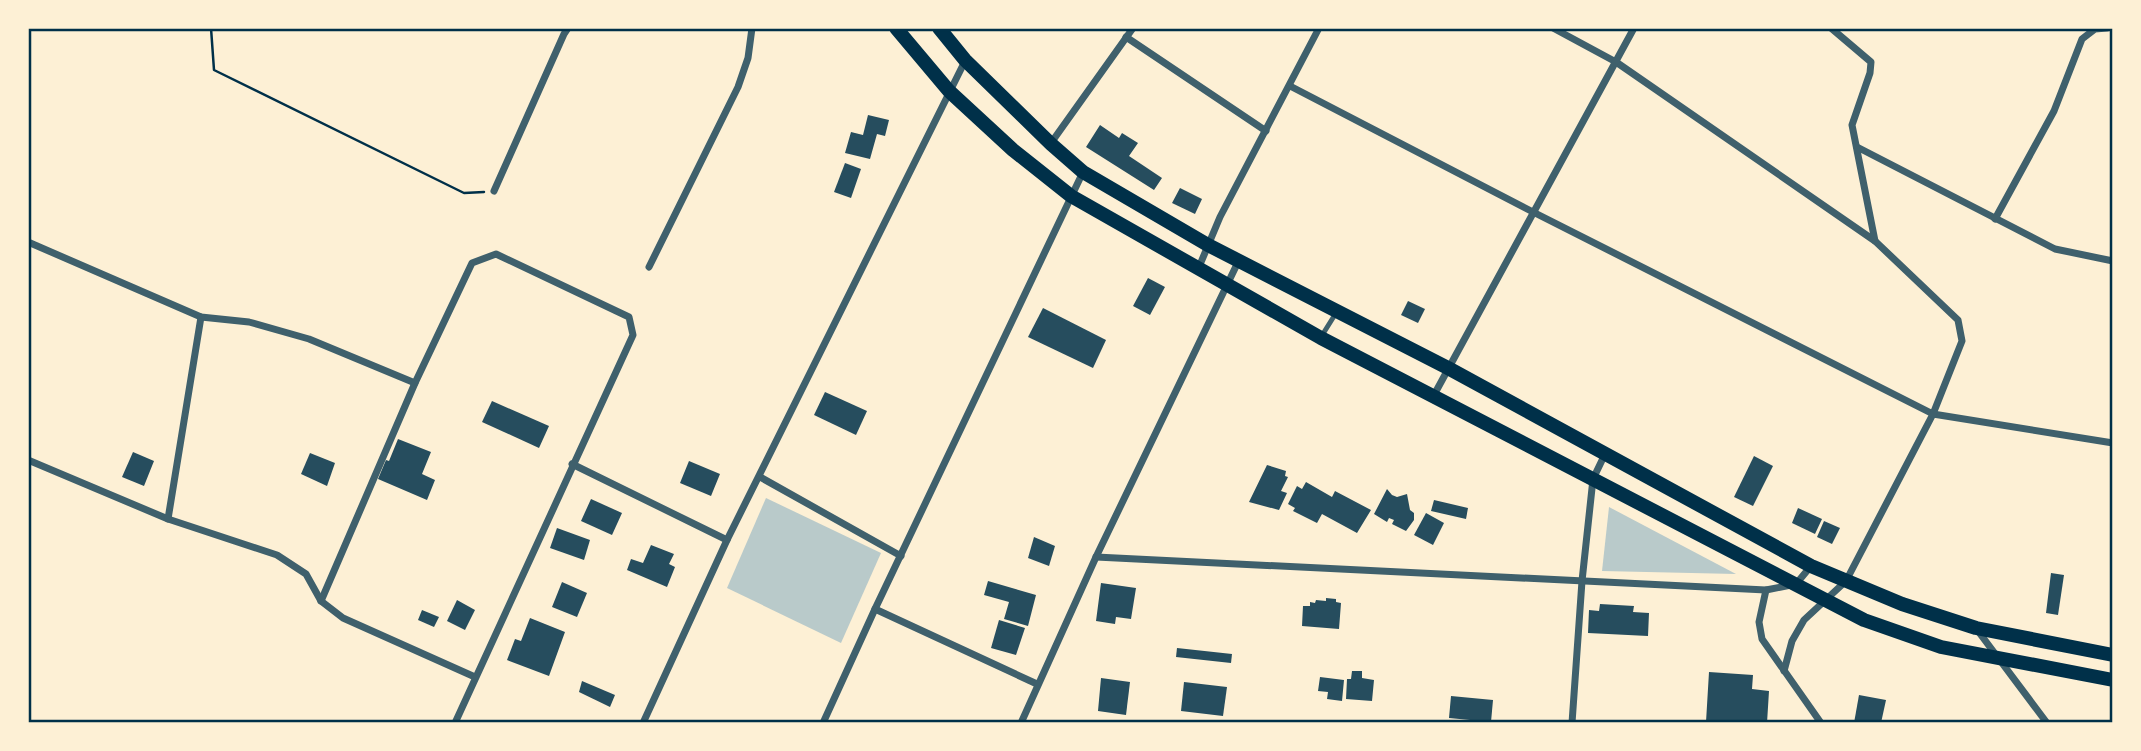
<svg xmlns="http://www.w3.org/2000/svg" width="2141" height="751" font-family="'Roboto Condensed',sans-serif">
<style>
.green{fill:#b9caca}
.building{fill:#264d5e}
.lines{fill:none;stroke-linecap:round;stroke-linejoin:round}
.path{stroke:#003049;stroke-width:2.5}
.service{stroke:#3f606c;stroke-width:5}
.minor{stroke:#3f606c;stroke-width:7}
.secondary{stroke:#003049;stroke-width:14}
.neatline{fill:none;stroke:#003049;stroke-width:2.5}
</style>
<rect width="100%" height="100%" fill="#fdf0d5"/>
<g class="green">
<path d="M766,498L881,553L841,643L727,588Z"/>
<path d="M1609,507L1736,574L1602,571Z"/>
</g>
<g class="building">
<path d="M868,115L889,120L885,136L877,134L870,159L845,153L851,132L863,135Z"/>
<path d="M1100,125L1119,138L1122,133L1138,143L1129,156L1162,178L1154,190L1086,147Z"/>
<path d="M845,163L861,169L851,198L834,192Z"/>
<path d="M1180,188L1202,199L1195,214L1172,203Z"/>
<path d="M1148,278L1165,287L1150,315L1133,306Z"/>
<path d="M1408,301L1425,309L1418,323L1401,315Z"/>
<path d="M1043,308L1106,340L1093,368L1028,337Z"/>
<path d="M825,392L867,411L856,435L814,415Z"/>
<path d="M492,401L549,426L539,448L482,422Z"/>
<path d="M398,439L431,452L422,474L435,480L427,500L378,479L386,460L389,461Z"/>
<path d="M133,452L154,461L144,486L122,477Z"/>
<path d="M310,453L335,463L327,486L301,474Z"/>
<path d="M1754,456L1773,466L1753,506L1734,497Z"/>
<path d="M689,461L720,474L711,496L680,483Z"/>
<path d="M1267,465L1286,471L1285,476L1288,477L1281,491L1287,493L1279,510L1249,502Z"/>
<path d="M1306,482L1332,497L1335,491L1371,510L1357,533L1322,514L1317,523L1293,511L1295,508L1288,504L1297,486L1302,489Z"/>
<path d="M1387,489L1392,495L1397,497L1407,494L1410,510L1414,513V520L1406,531L1392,524L1394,520L1389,518L1387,522L1374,514Z"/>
<path d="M591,499L622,513L612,535L581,521Z"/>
<path d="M1434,500L1468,508L1466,519L1431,511Z"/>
<path d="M1798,508L1822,519L1815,534L1792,523Z"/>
<path d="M1426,513L1444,523L1433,545L1414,535Z"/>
<path d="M1824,521L1840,528L1832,544L1817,537Z"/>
<path d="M557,528L590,540L584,560L550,548Z"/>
<path d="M1034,537L1055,546L1049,566L1028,558Z"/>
<path d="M651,545L674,554L669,564L675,567L667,587L627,570L631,559L643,563Z"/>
<path d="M2051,573L2064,575L2058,615L2046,613Z"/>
<path d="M988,581L1036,595L1028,626L1004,619L1009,602L984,595Z"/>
<path d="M562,582L587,593L577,617L552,607Z"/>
<path d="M1101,583L1136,588L1131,619L1116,617L1115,624L1096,621Z"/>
<path d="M1326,598L1336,599V602L1341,603L1339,629L1302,626L1303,606H1310V602L1315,603L1316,600L1326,601Z"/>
<path d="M457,600L475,610L465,630L447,621Z"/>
<path d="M1600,604L1634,606L1633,612L1649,613L1648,636L1588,633L1589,610L1599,611Z"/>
<path d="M422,610L439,617L434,627L418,620Z"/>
<path d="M530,618L565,632L549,676L507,660L515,639L521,641Z"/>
<path d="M999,620L1025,628L1016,655L991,648Z"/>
<path d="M1177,648L1232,654L1231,663L1176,657Z"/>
<path d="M1352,671H1362V678L1374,680L1372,701L1346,699L1347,679H1351Z"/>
<path d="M1709,672L1753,675L1752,689L1769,691L1767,723L1706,722Z"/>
<path d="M1320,677L1344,680L1342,701L1327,699L1328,692L1318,691Z"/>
<path d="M1101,678L1130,682L1126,715L1098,711Z"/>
<path d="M582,681L615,695L610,707L579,692Z"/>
<path d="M1184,682L1227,687L1223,716L1181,711Z"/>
<path d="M1859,695L1886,700L1881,723H1854Z"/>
<path d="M1451,696L1493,700L1491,722L1449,718Z"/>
</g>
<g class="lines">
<path class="path" d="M211,28L214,70L464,193L484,192"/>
<path class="service" d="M1321,337L1336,313"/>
<g class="minor">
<path d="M1553,28L1616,62L1875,241"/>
<path d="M1126,37L1266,131"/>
<path d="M1290,86L1533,212L1933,414L2113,443"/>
<path d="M1051,143L1133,28"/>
<path d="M1857,147L2055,249L2113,261"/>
<path d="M494,191L564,34L568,28"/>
<path d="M1995,219L2054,111L2082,39L2095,29L2107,28"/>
<path d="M28,242L201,317L249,322L309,339L415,383"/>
<path d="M649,267L738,87L748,58L752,28"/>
<path d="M1199,267L1220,217L1319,28"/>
<path d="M1434,395L1634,28"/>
<path d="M28,460L168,519L277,555L306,574L321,601L343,618L475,677"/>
<path d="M572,464L727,540"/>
<path d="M760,477L901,556"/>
<path d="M168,519L201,317"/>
<path d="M1096,557L1766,590L1796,584L1811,566"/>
<path d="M1766,590L1759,622L1762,639L1821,723"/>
<path d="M321,601L415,383L472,263L496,254L629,317L633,335L455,723"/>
<path d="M875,609L1037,684"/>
<path d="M1978,631L2047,723"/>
<path d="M1784,671L1792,641L1804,620L1846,581L1933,414L1962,341L1958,320L1875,241L1852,125L1870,73L1871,62L1831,28"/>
<path d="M643,723L727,540L965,61"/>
<path d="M823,723L875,609L1083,172"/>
<path d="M1021,723L1096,557L1239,260"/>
<path d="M1572,723L1582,581L1593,479L1605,454"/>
</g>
<g class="secondary">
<path d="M896,28L949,91L1013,150L1071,196L1321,338L1864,620L1941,647L2113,680"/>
<path d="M939,28L965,60L1051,144L1083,172L1208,245L1448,368L1811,566L1902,604L1976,628L2113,655"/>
</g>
</g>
<rect width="2141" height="751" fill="none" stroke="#fdf0d5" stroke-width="60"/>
<rect x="30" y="30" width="2081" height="691" class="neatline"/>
</svg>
